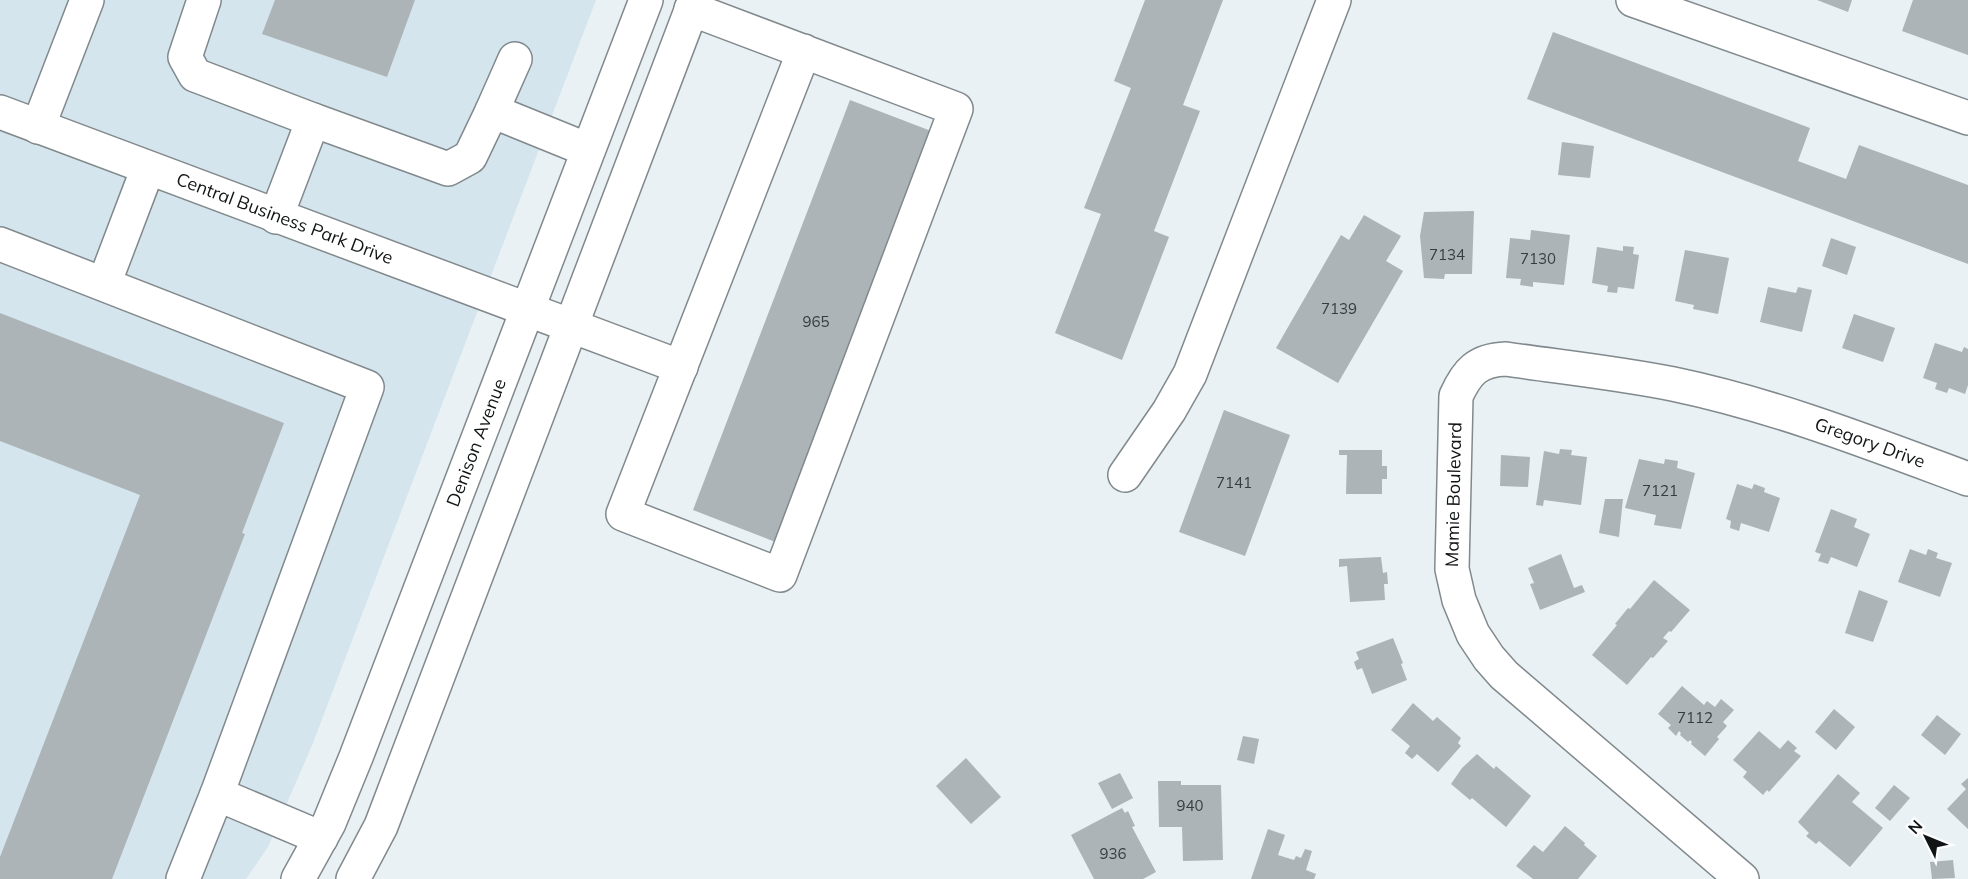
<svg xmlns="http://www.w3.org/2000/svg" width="1968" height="879" font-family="Mulish,sans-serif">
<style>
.built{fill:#d4e5ed}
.building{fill:#acb4b8}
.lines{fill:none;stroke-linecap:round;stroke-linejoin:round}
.minor-casing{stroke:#81898d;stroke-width:36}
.minor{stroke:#fff;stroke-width:33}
.labels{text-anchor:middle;stroke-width:5;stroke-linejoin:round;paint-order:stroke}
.number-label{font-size:15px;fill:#383c3e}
.street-label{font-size:18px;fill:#111415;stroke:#fcfdfe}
</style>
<rect width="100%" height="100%" fill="#e9f1f5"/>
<path class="built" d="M0,0H596L313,743L268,847L246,879H0Z"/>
<g class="building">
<path d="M275,0H415L387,77L262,34Z"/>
<path d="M1145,0H1223L1183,105L1200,111L1154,231L1169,237L1122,360L1055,333L1101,214L1084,208L1131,88L1114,81Z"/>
<path d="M1817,0H1852L1848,12Z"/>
<path d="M1913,0H1968V55L1902,31Z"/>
<path d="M1553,32L1810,128L1798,161L1846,179L1859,145L1968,185V264L1527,99Z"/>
<path d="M850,100L939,134L783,545L693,510Z"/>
<path d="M1562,142L1594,146L1590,178L1558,175Z"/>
<path d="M1474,211L1472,274H1445L1444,279L1424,278L1420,236L1424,212Z"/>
<path d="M1364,215L1401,236L1386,261L1403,271L1338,383L1276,348L1341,235L1349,240Z"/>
<path d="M1531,230L1570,235L1564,285L1533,282V287L1520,285L1521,279L1506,278L1510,238L1530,240Z"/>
<path d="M1831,238L1856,247L1847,275L1822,266Z"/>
<path d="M1623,246L1634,247L1633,254L1639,255L1634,289L1618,287L1617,293L1607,292L1608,286L1592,283L1597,247L1623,251Z"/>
<path d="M1685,250L1729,258L1718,314L1693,309L1694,305L1675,301Z"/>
<path d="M1768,287L1796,293L1798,287L1812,290L1802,332L1760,322Z"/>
<path d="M0,313L284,423L242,533L245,534L112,879H0V857L140,495L0,441Z"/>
<path d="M1854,314L1895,328L1883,362L1842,348Z"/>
<path d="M1935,343L1962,352L1964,347L1968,349V385L1965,394L1949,388L1947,393L1935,389L1937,383L1923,378Z"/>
<path d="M1224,410L1290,435L1245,556L1179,532Z"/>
<path d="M1560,449L1572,450L1571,455L1587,457L1581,505L1544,500L1543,506L1536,505L1544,451L1559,454Z"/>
<path d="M1339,450H1382V466H1387V479H1382V494H1346L1347,455H1339Z"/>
<path d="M1501,455L1530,457L1528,487L1500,486Z"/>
<path d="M1639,459L1664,464L1665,459L1678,461L1677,468L1695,473L1681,529L1654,525L1656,515L1625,508Z"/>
<path d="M1737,484L1752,489L1754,484L1765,488L1764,492L1780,498L1769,532L1741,523L1739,531L1730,528L1731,521L1726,519Z"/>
<path d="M1605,499H1623L1619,537L1599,533Z"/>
<path d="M1831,509L1857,519L1854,527L1870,534L1857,567L1831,557L1828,564L1818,561L1821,554L1815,552Z"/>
<path d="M1910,549L1926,555L1928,549L1938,553L1936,558L1952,563L1940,597L1898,582Z"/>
<path d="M1561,554L1574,588L1582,585L1585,592L1540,610L1530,584L1534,583L1528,568Z"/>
<path d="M1381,557L1383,573L1387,572L1388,584H1384L1385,600L1350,602L1347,566L1339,567V559Z"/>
<path d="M1654,580L1690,610L1671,632L1669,631L1663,638L1668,641L1653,658L1651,657L1627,685L1592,655L1617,625L1615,624L1628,608L1630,609Z"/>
<path d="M1859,590L1888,601L1873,642L1845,633Z"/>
<path d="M1393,638L1403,663L1401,664L1407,680L1372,694L1362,668L1357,670L1354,662L1359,659L1356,652Z"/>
<path d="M1682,686L1704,705L1707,701L1715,707L1721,699L1734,710L1723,722L1727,726L1717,737L1719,739L1705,756L1691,744L1692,742L1690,740L1688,742L1680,735L1681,733L1679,731L1676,736L1668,728L1671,725L1658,714Z"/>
<path d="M1413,703L1433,721L1437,717L1461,738L1458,743L1461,746L1438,772L1417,754L1412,759L1405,753L1410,746L1391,730Z"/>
<path d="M1834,709L1855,727L1836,750L1815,732Z"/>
<path d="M1937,715L1961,734L1945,755L1921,735Z"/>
<path d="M1759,731L1780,749L1788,740L1797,748L1794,751L1801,756L1769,792L1767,790L1763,795L1743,777L1747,772L1733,760Z"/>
<path d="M1243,736L1259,739L1254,764L1237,760Z"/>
<path d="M1477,754L1494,769L1496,766L1531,796L1506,827L1472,798L1470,800L1451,784L1462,768Z"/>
<path d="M966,758L1001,797L971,824L936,786Z"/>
<path d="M1120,773L1133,798L1112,809L1098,783Z"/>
<path d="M1838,774L1860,793L1852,802L1883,828L1850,867L1819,841L1816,844L1806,836L1809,833L1798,822Z"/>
<path d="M1968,778V829L1947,809L1966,789L1961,784Z"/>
<path d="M1158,781H1181V785H1221L1223,860L1183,861L1182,827H1159Z"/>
<path d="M1894,785L1910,798L1890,821L1875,808Z"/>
<path d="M1122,808L1125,813L1128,811L1135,826L1132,827L1156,872L1143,879H1094L1071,835Z"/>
<path d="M1565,826L1585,843L1584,845L1597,856L1578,879H1533L1516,866L1534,845L1543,852Z"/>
<path d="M1268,829L1285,835L1278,855L1294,860L1296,856L1301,858L1305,849L1312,851L1306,870L1316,874L1314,879H1251Z"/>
<path d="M1953,860L1955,878L1932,879L1930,862Z"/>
</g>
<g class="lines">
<g class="minor-casing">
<g id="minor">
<path d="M204,0L185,57L195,75L313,120"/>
<path d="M1633,0L1968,118"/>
<path d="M691,9L956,109L780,575L623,514L804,51"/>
<path d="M492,111L515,59"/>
<path id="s1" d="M0,112L681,367"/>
<path d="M38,127L87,0"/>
<path d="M276,217L313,120L448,169L470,157L492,111L588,150"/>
<path d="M0,244L367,387L217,794L321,838"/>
<path d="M104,284L148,168"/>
<path d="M1125,475L1169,411L1190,374L1334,0"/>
<path d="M183,879L217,794"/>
<path id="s2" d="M298,879L329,823L356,757L646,0"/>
<path d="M353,879L381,826L695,0"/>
<path id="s3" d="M1742,879L1504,675L1489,658L1473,634L1459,600L1452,569L1456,396C1467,372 1477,360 1506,359C1561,367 1618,373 1673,384C1774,405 1871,443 1968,479"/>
</g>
</g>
<use href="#minor" class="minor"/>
</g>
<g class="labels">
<g class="number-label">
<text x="1447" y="260">7134</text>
<text x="1538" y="264">7130</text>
<text x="1339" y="314">7139</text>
<text x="816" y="327">965</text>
<text x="1234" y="488">7141</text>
<text x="1660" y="496">7121</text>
<text x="1695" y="723">7112</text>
<text x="1190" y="811">940</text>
<text x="1113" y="859">936</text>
</g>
<g class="street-label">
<text dy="6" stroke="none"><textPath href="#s1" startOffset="304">Central Business Park Drive</textPath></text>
<text dy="6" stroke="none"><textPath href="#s2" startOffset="472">Denison Avenue</textPath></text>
<text dy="6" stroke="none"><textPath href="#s3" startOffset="1048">Gregory Drive</textPath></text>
<text dy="6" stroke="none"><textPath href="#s3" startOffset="508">Mamie Boulevard</textPath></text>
</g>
</g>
<g transform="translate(1926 837) rotate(313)" stroke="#fcfdfe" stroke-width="4.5" paint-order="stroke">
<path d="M0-4.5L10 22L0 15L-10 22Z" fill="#111415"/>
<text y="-9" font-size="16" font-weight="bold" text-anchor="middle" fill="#111415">N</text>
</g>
</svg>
